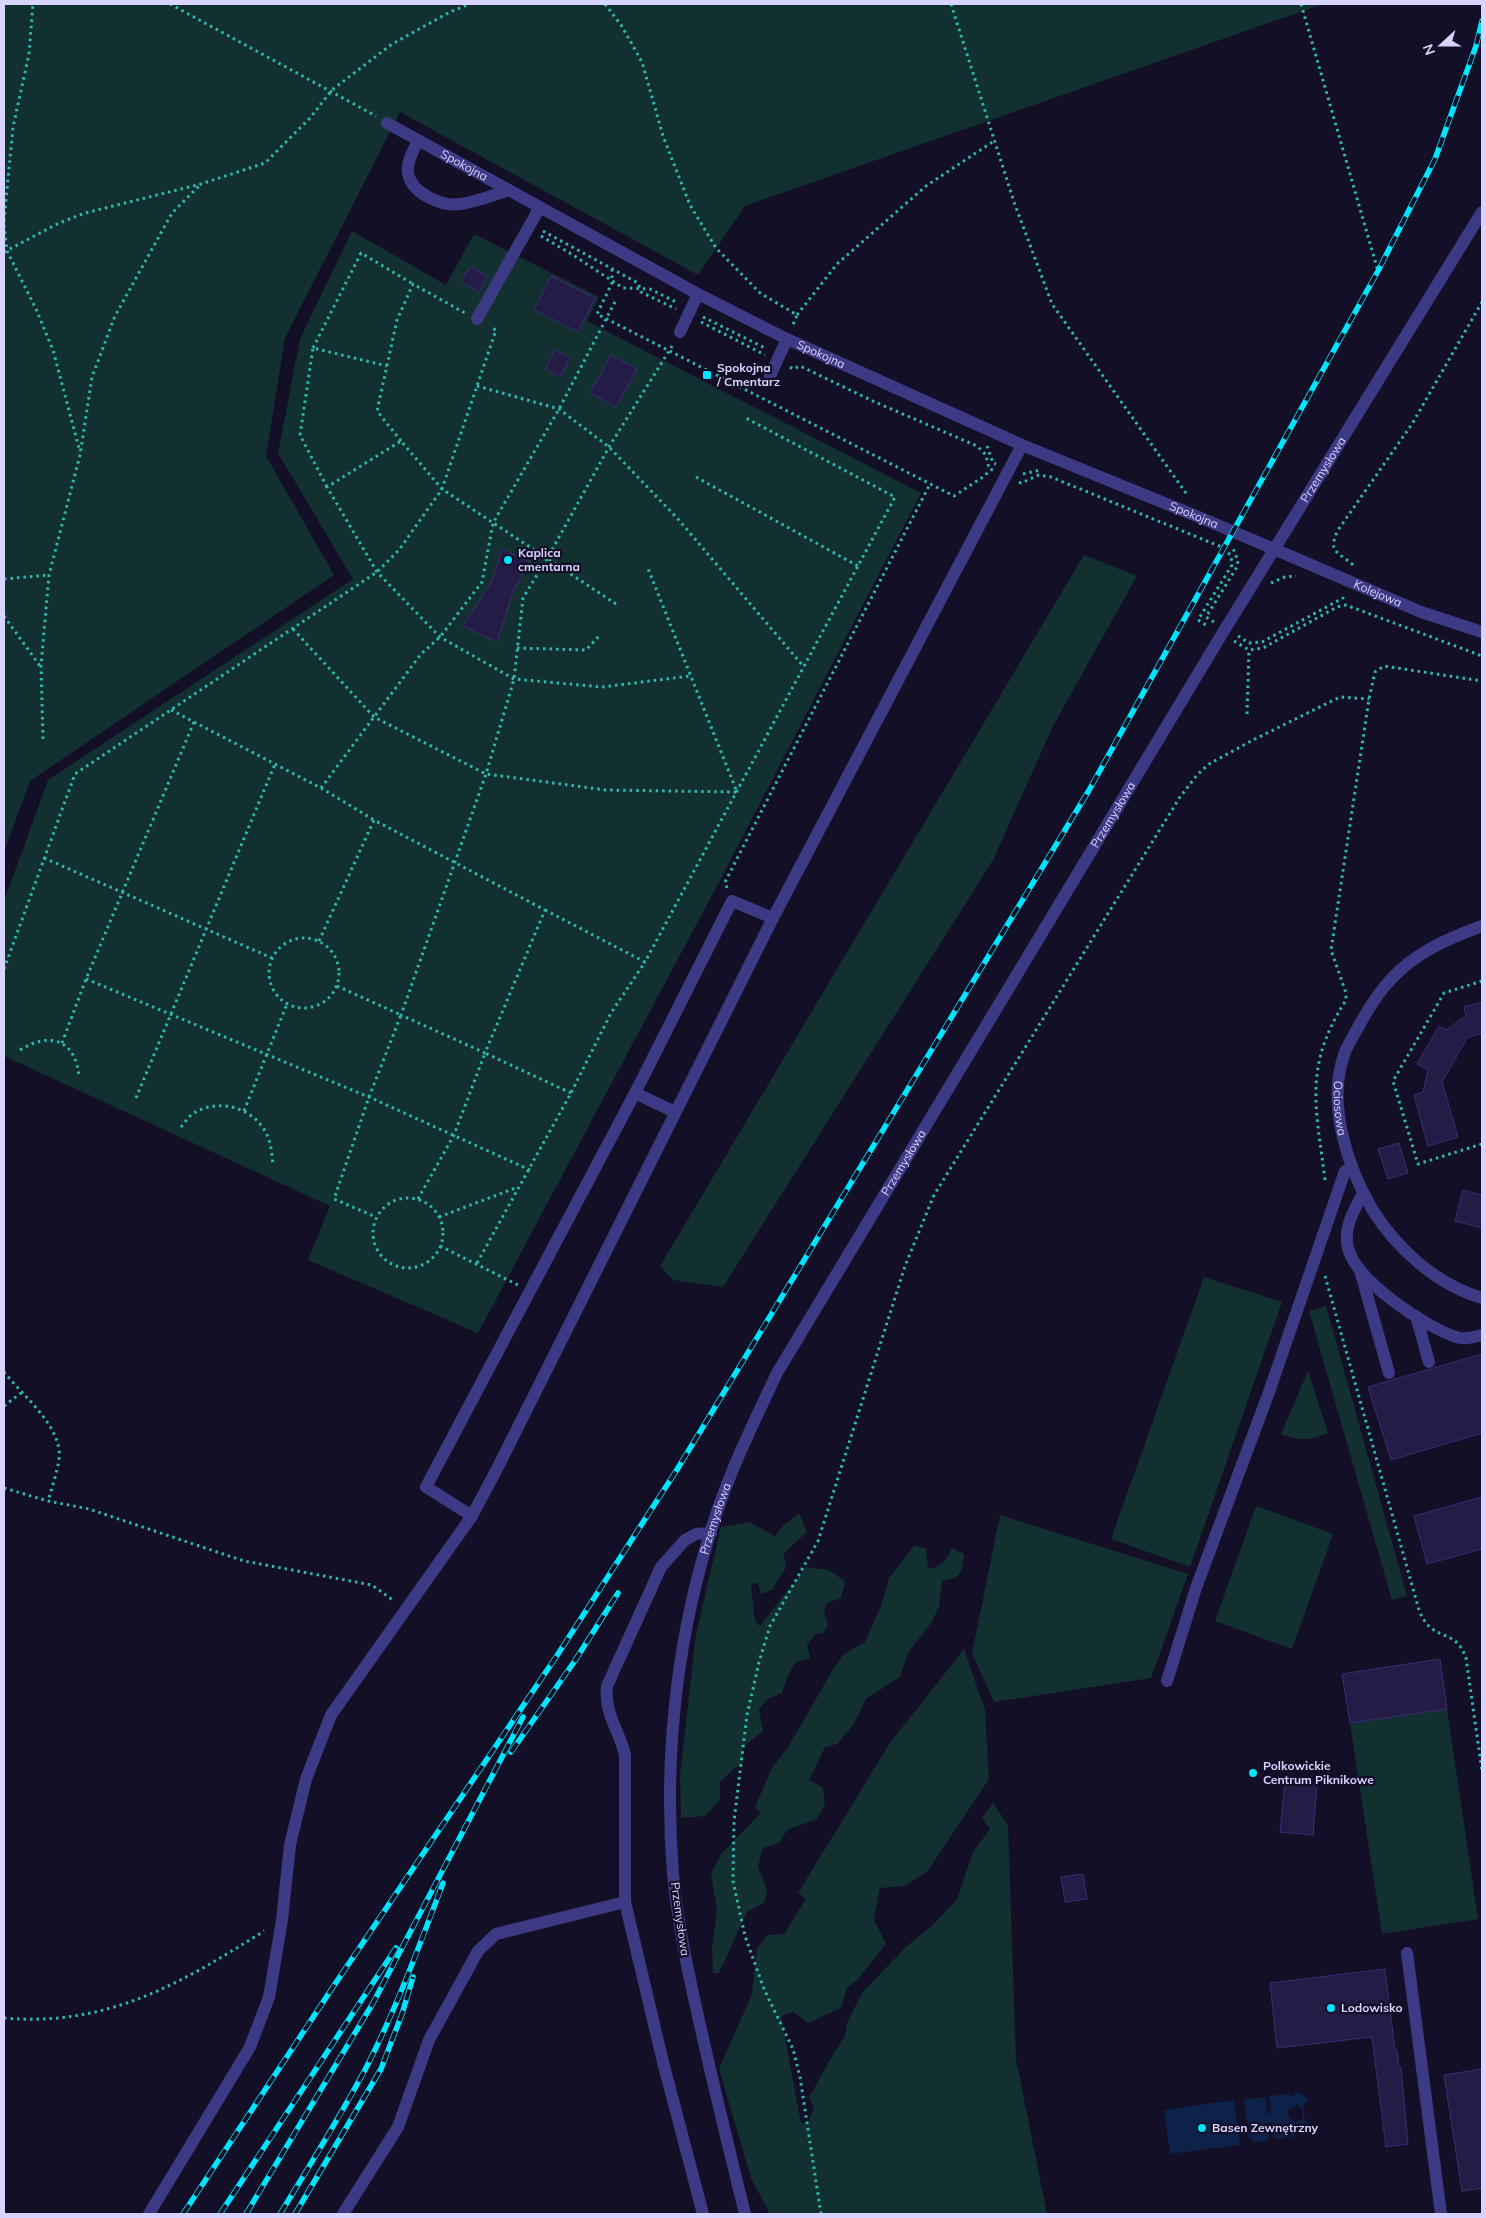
<svg xmlns="http://www.w3.org/2000/svg" width="1486" height="2218" font-family="Mulish,sans-serif">
<style>
.green{fill:#12302f}
.water{fill:#0c2248;fill-rule:evenodd}
.building{fill:#241b47;stroke:#3b2d73}
.lines{fill:none;stroke-linecap:round;stroke-linejoin:round}
.path{stroke:#2fb8b0;stroke-width:3;stroke-dasharray:2.5 4;stroke-linecap:butt}
.minor{stroke:#3d3a85;stroke-width:12}
.rail-casing{stroke:#00e5ff;stroke-width:5.5}
.rail{stroke:#130f26;stroke-width:4;stroke-dasharray:11;stroke-linecap:butt}
.poi-dot{fill:#00e5ff;stroke:#130f26;stroke-width:2}
.labels{text-anchor:middle;stroke-width:4.5;stroke-linejoin:round;paint-order:stroke}
.street-label{font-size:12px;fill:#d9d4ff;stroke:#130f26}
.poi-label{font-size:12px;font-weight:bold;fill:#d9d4ff;stroke:#130f26;text-anchor:start}
</style>
<rect width="100%" height="100%" fill="#130f26"/>
<g class="green">
<path d="M4,4H1323L745,206L698,275L400,112L285,338L266,456L334,575L30,781L4,852Z"/>
<path d="M352,231L446,285L474,234L599,297L587,321L921,493L718,884L478,1333L308,1260L330,1206L4,1056V901L48,780L353,579L278,453L300,339Z"/>
<path d="M1084,555L1137,576L1053,726L993,860L723,1287L673,1280L660,1266Z"/>
<path d="M1204,1277L1282,1302L1190,1567L1111,1539Z"/>
<path d="M1326,1306L1407,1596L1392,1600L1309,1311Z"/>
<path d="M1308,1371L1328,1433C1308,1441 1300,1441 1281,1434Z"/>
<path d="M1256,1506L1333,1534L1292,1649L1215,1621Z"/>
<path d="M799,1513L807,1532L783,1554L787,1566L772,1590L761,1594L758,1583L751,1584L755,1621L760,1626L806,1567L828,1570L845,1581L841,1598L827,1603L824,1611L828,1626L823,1633L816,1634L807,1645L810,1658L796,1662L787,1677L782,1693L768,1699L759,1709L763,1731L743,1747V1763L731,1771L720,1782V1800L705,1816L681,1818L680,1775L696,1634L721,1527L749,1522L775,1536L784,1525Z"/>
<path d="M1000,1515L1188,1574L1151,1678L994,1702L972,1653Z"/>
<path d="M914,1546L926,1548L928,1568C942,1568 946,1560 952,1548L964,1554C962,1574 962,1577 942,1581L939,1607L931,1623L908,1653L900,1677L866,1699L853,1725L837,1744L825,1747L809,1780L823,1788L825,1804L817,1819L787,1830L779,1843L763,1848L758,1867L767,1890L764,1903L747,1912L719,1973H713L712,1948L717,1910L711,1874L721,1854L761,1813L755,1807L771,1770L790,1744L832,1671L844,1654L865,1642L881,1606L889,1578Z"/>
<path d="M964,1649L985,1710L989,1779L927,1872L904,1886L880,1888L874,1920L886,1944L858,1979L847,1988L841,2008L808,2023L793,2012L781,2016L801,2123H808L814,2108L809,2098L829,2061L845,2036L847,2023L862,1993L906,1947L935,1923L957,1899L973,1852L990,1829L982,1818L993,1803L1008,1825L1016,2059L1047,2214H770L751,2178L719,2069L752,1994L757,1948L767,1935L784,1934L806,1899L798,1893L890,1743Z"/>
<path d="M1447,1709L1478,1919L1382,1934L1350,1723Z"/>
</g>
<g class="water">
<path d="M1297,2092L1308,2099L1303,2106L1305,2120L1311,2125L1303,2135L1297,2131L1293,2137L1275,2139L1272,2122L1268,2123L1270,2135L1265,2141L1255,2142L1249,2138L1248,2130L1252,2122L1247,2123L1244,2100L1265,2097L1267,2113H1271L1269,2096L1287,2094L1293,2097ZM1298,2105L1302,2110L1303,2119L1295,2122L1288,2117L1289,2109Z"/>
<path d="M1234,2100L1240,2145L1170,2154L1164,2110Z"/>
</g>
<g class="building">
<path d="M470,267L487,276L479,292L461,282Z"/>
<path d="M551,276L595,298L578,332L534,310Z"/>
<path d="M555,350L570,358L560,377L545,369Z"/>
<path d="M611,355L637,369L616,407L590,393Z"/>
<path d="M502,549L529,562L513,591L497,642L463,626L492,581Z"/>
<path d="M1482,1002V1033L1467,1038L1442,1082L1458,1137L1428,1146L1414,1095L1423,1092L1428,1070L1417,1064L1439,1026L1446,1030L1466,1016L1464,1007Z"/>
<path d="M1399,1143L1408,1173L1388,1179L1378,1149Z"/>
<path d="M1463,1190L1482,1195V1228L1455,1221Z"/>
<path d="M1482,1354V1433L1391,1460L1368,1387Z"/>
<path d="M1482,1497V1549L1427,1564L1414,1516Z"/>
<path d="M1440,1659L1447,1709L1350,1723L1342,1674Z"/>
<path d="M1285,1782L1317,1785L1313,1835L1280,1832Z"/>
<path d="M1083,1874L1087,1899L1065,1902L1061,1877Z"/>
<path d="M1385,1969L1395,2050H1397L1399,2068L1401,2067L1408,2144L1386,2147L1372,2037L1277,2048L1270,1983Z"/>
<path d="M1482,2069V2188L1462,2191L1444,2075Z"/>
</g>
<g class="lines">
<g class="path">
<path d="M170,4L376,116"/>
<path d="M605,4L621,25L642,62L663,136L690,205L716,248L760,293L797,315L792,327"/>
<path d="M951,4L1014,202L1052,304L1188,496"/>
<path d="M1301,4L1378,271"/>
<path d="M4,221L13,127L29,54L33,4"/>
<path d="M4,225L7,251L36,309L53,350L80,452"/>
<path d="M543,231L638,283L641,292L676,309"/>
<path d="M541,236L573,255L623,288L650,289L678,303"/>
<path d="M4,252L59,223L85,213L201,184L265,163L310,118L332,90L392,44L450,12L470,4"/>
<path d="M612,269V283L597,314L954,496L986,475L989,469"/>
<path d="M797,315L837,264L926,186L994,141"/>
<path d="M703,317L767,349"/>
<path d="M701,322L765,355"/>
<path d="M313,348L361,253L413,284"/>
<path d="M790,367L793,369L800,366L875,402L977,446L986,455L989,469L993,470"/>
<path d="M477,386L559,409L609,447L678,519L804,667"/>
<path d="M401,441L377,411L397,320L413,284L465,313"/>
<path d="M987,446L993,463L996,464"/>
<path d="M1023,474L1040,470"/>
<path d="M696,477L858,566"/>
<path d="M1019,482L1021,483L1039,475L1051,477L1224,548L1231,556L1232,565L1198,620L1209,627"/>
<path d="M327,487L300,435L313,348L387,366"/>
<path d="M1353,565C1338,551 1327,553 1338,530L1412,424L1482,302"/>
<path d="M4,579L49,575"/>
<path d="M1271,583L1285,577L1296,576"/>
<path d="M616,604L442,489L401,441L327,487L377,572L440,637L514,679L602,687L690,676"/>
<path d="M4,616L40,666"/>
<path d="M1214,622L1206,617L1237,567L1238,561L1233,548"/>
<path d="M293,629L374,717L486,774L606,790L737,792L647,566"/>
<path d="M1238,636L1249,643L1262,642L1343,598L1344,594"/>
<path d="M1234,641L1249,650L1263,648L1337,607L1346,605L1482,656"/>
<path d="M517,648L586,650L599,636"/>
<path d="M171,710L321,788L374,820"/>
<path d="M1247,714L1249,650"/>
<path d="M43,739L41,666L49,575L80,455L92,377L115,316L172,213L201,184"/>
<path d="M321,788L421,654L440,637L482,582L493,523L559,409L616,300"/>
<path d="M44,858L272,958"/>
<path d="M727,888L725,882L930,484"/>
<path d="M545,910L645,962L895,497L744,417"/>
<circle cx="304" cy="973" r="35"/>
<path d="M319,941L374,820L545,910L485,1053L401,1015L486,774L514,679L523,598L548,557L609,447L674,343"/>
<path d="M4,969L75,774L377,572L399,550L442,489L496,330L490,327"/>
<path d="M86,979L369,1097L530,1170"/>
<path d="M1482,981L1444,993L1393,1081L1418,1164L1482,1144"/>
<path d="M337,986L401,1015L369,1097L334,1199L376,1217"/>
<path d="M62,1043L86,979L194,722"/>
<path d="M20,1050C50,1031 76,1040 79,1077"/>
<path d="M136,1098L275,764"/>
<path d="M244,1111L287,1004"/>
<path d="M181,1127C185,1122 189,1116 194,1113C218,1098 251,1107 265,1131C271,1141 272,1154 273,1165"/>
<path d="M1325,1180C1316,1107 1303,1067 1346,1000V993L1331,950L1369,699L1375,672L1384,666L1482,681"/>
<circle cx="408" cy="1233" r="35"/>
<path d="M418,1199L454,1135L485,1053L571,1093"/>
<path d="M439,1217L518,1187"/>
<path d="M440,1246L518,1285"/>
<path d="M477,1263L571,1093L611,1013L645,962"/>
<path d="M1325,1276L1419,1610C1432,1644 1455,1626 1466,1658L1482,1771"/>
<path d="M4,1372C22,1395 63,1427 59,1459C57,1473 52,1487 48,1501"/>
<path d="M4,1406L21,1393"/>
<path d="M4,1488L48,1501L89,1509L244,1561L372,1585L394,1601"/>
<path d="M4,2018C107,2027 180,1984 264,1931"/>
<path d="M821,2214L800,2077L793,2049L764,1989L745,1936L733,1881L734,1821L747,1715L759,1662L770,1626L818,1541L905,1266L934,1195L1180,797L1197,775L1209,764L1253,740L1340,697L1369,699"/>
</g>
<g class="minor">
<path id="s1" d="M387,123L698,294L787,339L1022,445L1206,520L1421,612L1482,632"/>
<path d="M418,140C414,150 406,162 408,173C411,193 442,207 460,204C477,202 493,195 509,190"/>
<path d="M477,319L540,207"/>
<path d="M680,332L698,294"/>
<path d="M770,376L787,339"/>
<path id="s2" d="M1482,926C1460,934 1437,943 1417,957C1392,974 1376,995 1361,1022C1356,1032 1349,1042 1345,1052C1326,1102 1347,1166 1372,1209C1396,1248 1437,1285 1482,1298"/>
<path d="M635,1093L675,1112"/>
<path d="M1363,1193C1354,1211 1343,1227 1348,1248C1356,1281 1424,1326 1456,1337C1464,1340 1474,1337 1482,1335"/>
<path d="M1360,1270L1389,1373"/>
<path d="M1416,1316L1429,1362"/>
<path d="M472,1516L426,1487L635,1093L732,901L773,918"/>
<path d="M1167,1681L1196,1588L1269,1392L1345,1171L1351,1168"/>
<path d="M1407,1953L1441,2214"/>
<path d="M149,2214L250,2047L269,1997L282,1920L290,1845L306,1779L331,1715L472,1516L500,1463L773,918L1022,445"/>
<path d="M343,2214L398,2127L429,2040L478,1951L496,1934L625,1902"/>
<path d="M703,2214L663,2062L625,1902V1755C619,1729 604,1714 607,1686L661,1567L685,1540L696,1534L711,1533"/>
<path id="s3" d="M745,2214C728,2145 711,2076 696,2007C686,1963 677,1918 673,1874C663,1751 678,1625 718,1509C734,1462 756,1418 777,1373L1222,634L1482,212"/>
</g>
<g class="rail-casing">
<g id="rail">
<path d="M511,1752L574,1662L618,1593"/>
<path d="M183,2214L333,1987L558,1654L678,1468L1088,792L1378,271L1435,159L1476,46L1482,21"/>
<path d="M220,2214L396,1948"/>
<path d="M246,2214L373,2003L523,1717"/>
<path d="M280,2214C310,2165 340,2117 367,2066C397,2007 420,1944 443,1883"/>
<path d="M295,2214L381,2069L402,2014L413,1977"/>
</g>
</g>
<use href="#rail" class="rail"/>
</g>
<g class="poi-dot">
<rect x="702" y="370" width="10" height="10" rx="2.5"/>
<circle cx="508" cy="560" r="5"/>
<circle cx="1253" cy="1773" r="5"/>
<circle cx="1331" cy="2008" r="5"/>
<circle cx="1202" cy="2128" r="5"/>
</g>
<g class="labels">
<g class="street-label">
<text dy="4" stroke="none"><textPath href="#s1" startOffset="88">Spokojna</textPath></text>
<text dy="4" stroke="none"><textPath href="#s1" startOffset="492">Spokojna</textPath></text>
<text dy="4" stroke="none"><textPath href="#s3" startOffset="1922">Przemysłowa</textPath></text>
<text dy="4" stroke="none"><textPath href="#s1" startOffset="898">Spokojna</textPath></text>
<text dy="4" stroke="none"><textPath href="#s1" startOffset="1098">Kolejowa</textPath></text>
<text dy="4" stroke="none"><textPath href="#s3" startOffset="1518">Przemysłowa</textPath></text>
<text dy="4" stroke="none"><textPath href="#s2" startOffset="250">Ociosowa</textPath></text>
<text dy="4" stroke="none"><textPath href="#s3" startOffset="1112">Przemysłowa</textPath></text>
<text dy="4" stroke="none"><textPath href="#s3" startOffset="708">Przemysłowa</textPath></text>
<text transform="translate(680 1919) rotate(82)" y="4">Przemysłowa</text>
</g>
<g class="poi-label">
<text x="717" y="372">Spokojna<tspan x="717" dy="14">/ Cmentarz</tspan></text>
<text x="518" y="557">Kaplica<tspan x="518" dy="14">cmentarna</tspan></text>
<text x="1263" y="1770">Polkowickie<tspan x="1263" dy="14">Centrum Piknikowe</tspan></text>
<text x="1341" y="2012">Lodowisko</text>
<text x="1212" y="2132">Basen Zewnętrzny</text>
</g>
</g>
<rect width="1486" height="2218" fill="none" stroke="#d9d4ff" stroke-width="10"/>
<g transform="translate(1441 45) rotate(249)" stroke="#130f26" stroke-width="4" paint-order="stroke">
<path d="M0-4L9 19L0 12L-9 19Z" fill="#d9d4ff"/>
<text y="-8" font-size="14" font-weight="bold" text-anchor="middle" fill="#d9d4ff">N</text>
</g>
</svg>
